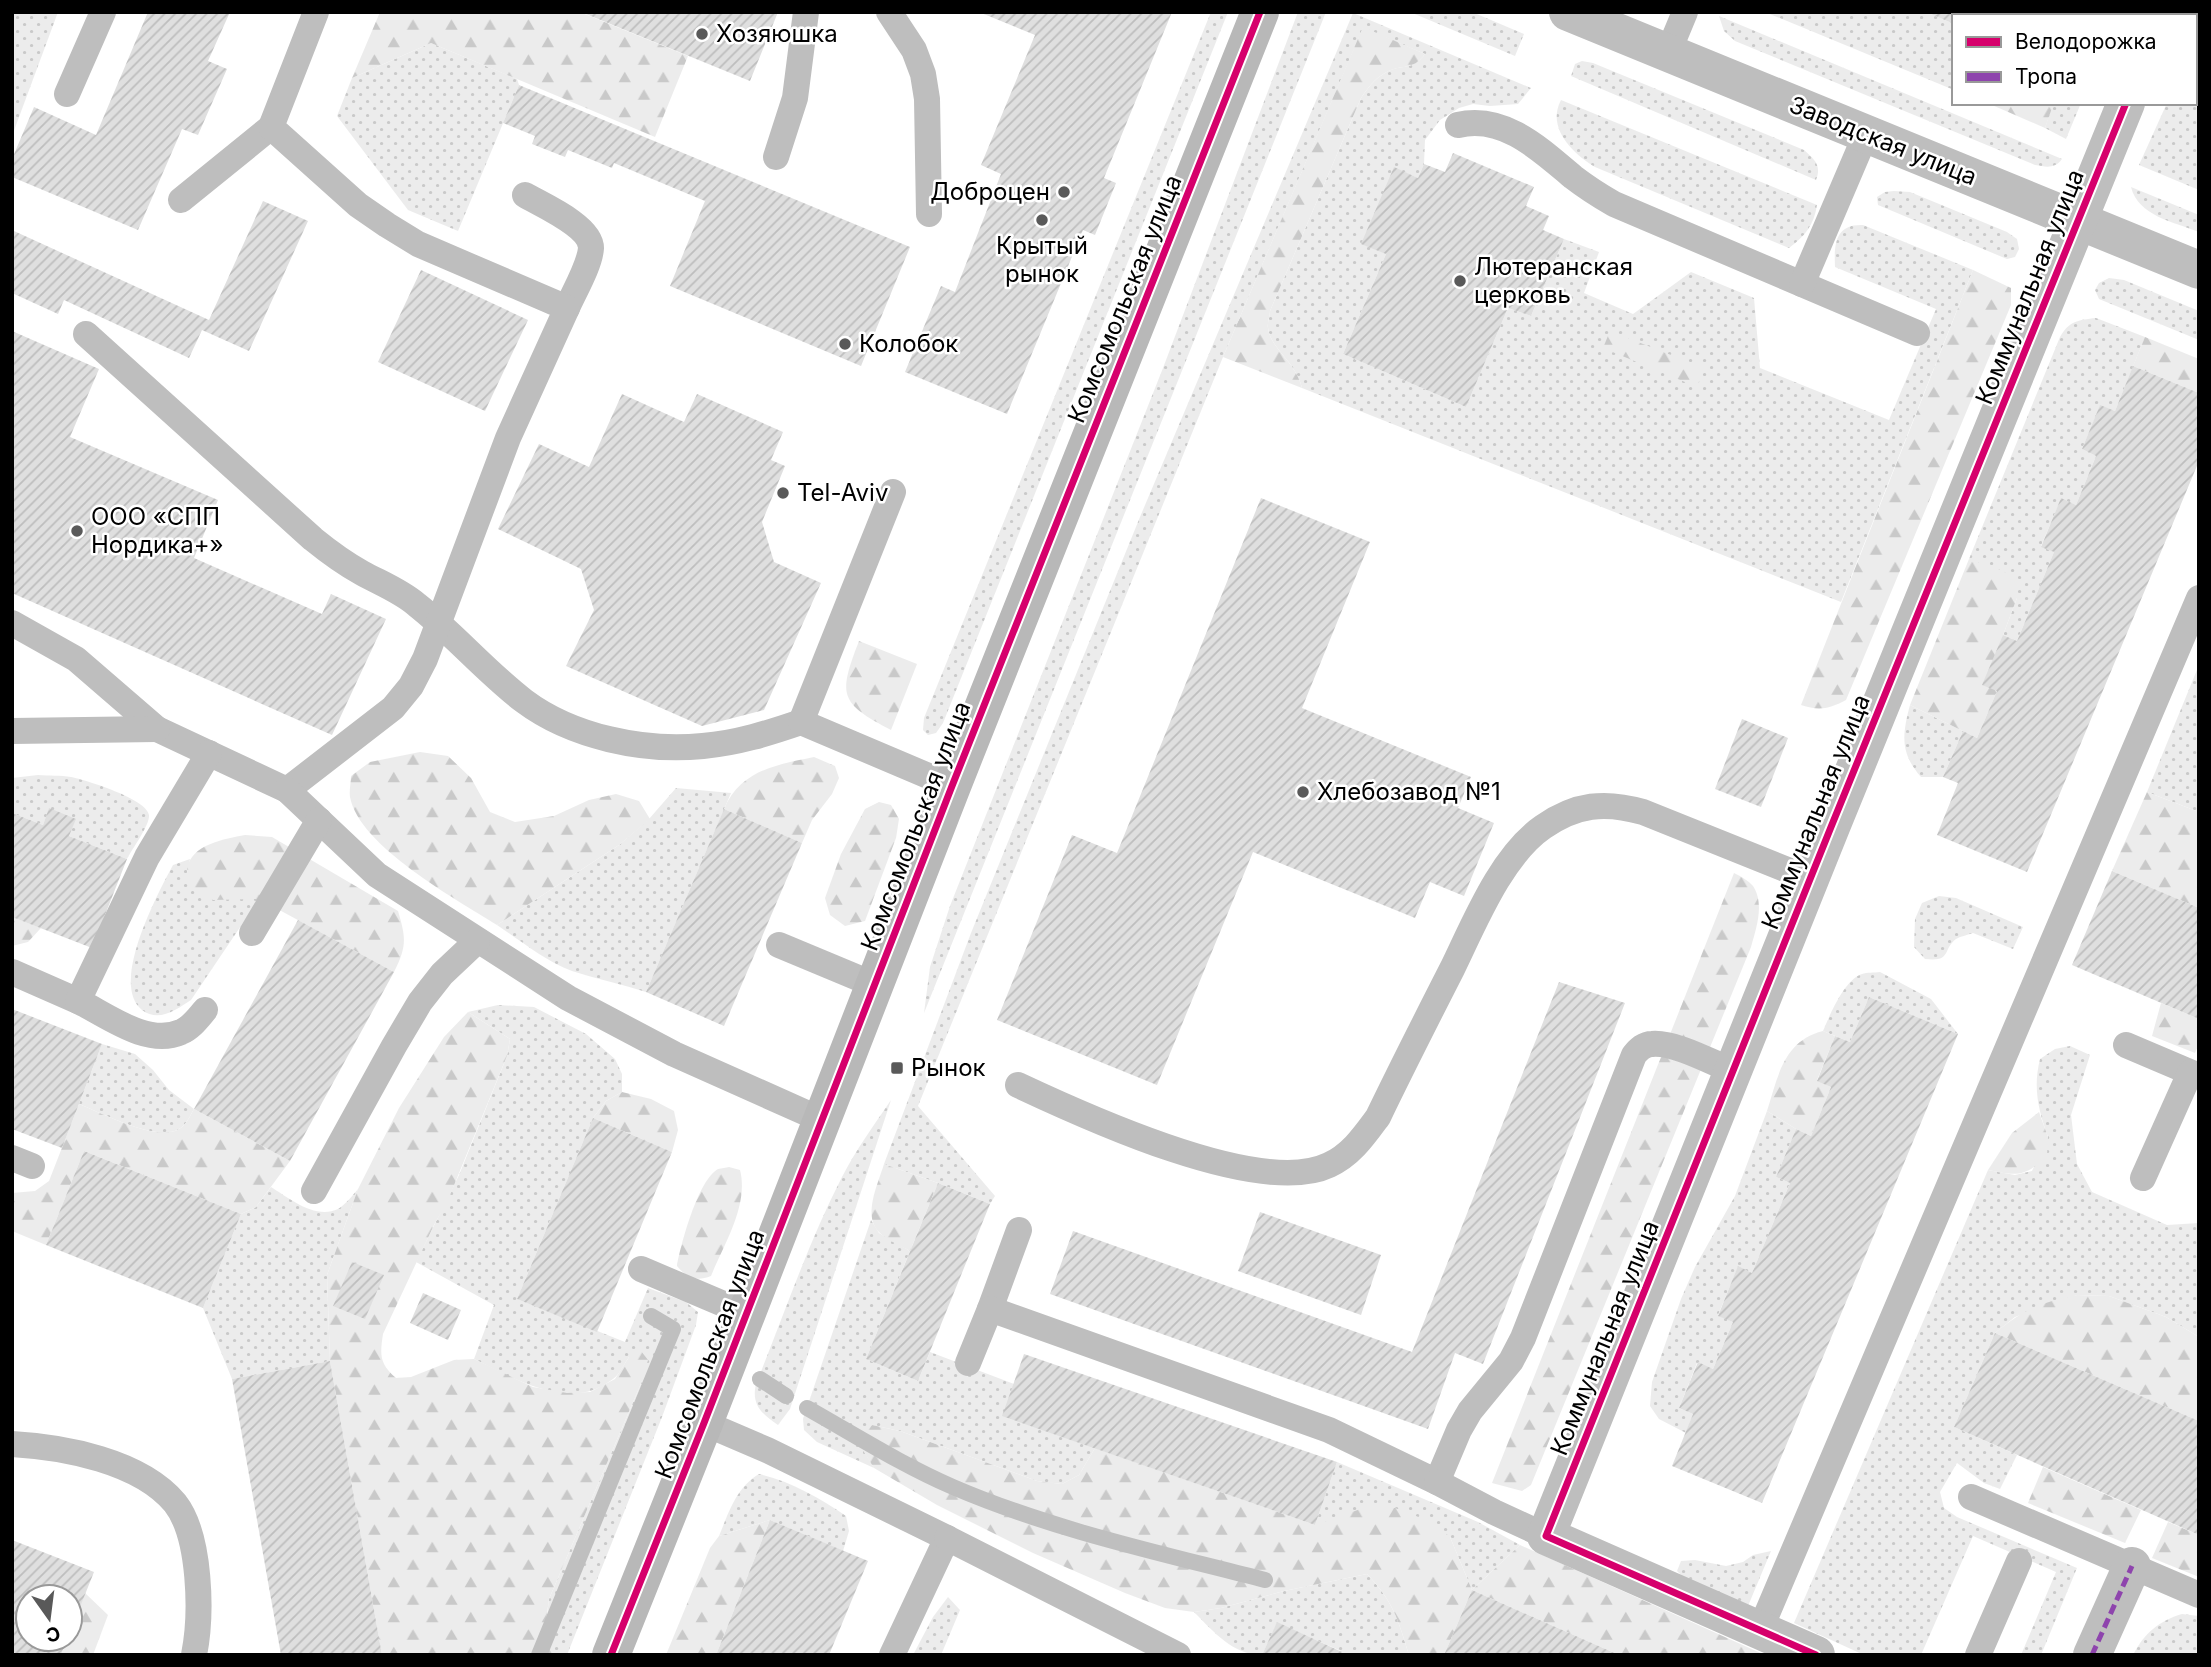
<svg xmlns="http://www.w3.org/2000/svg" width="2211" height="1667" font-family="Inter,sans-serif">
<style>
.grass{fill:url(#grass-dots)}
.forest{fill:url(#forest-firs)}
.lines{fill:none;stroke-linecap:round;stroke-linejoin:round}
.stream{stroke:#bfbfbf;stroke-width:16}
.building{fill:url(#building-hatch)}
.lane{stroke:#bebebe;stroke-width:26}
.street{stroke:#bebebe;stroke-width:38}
.secondary{stroke:#b8b8b8;stroke-width:38}
.quiet{stroke:#8e44ad;stroke-width:5;stroke-dasharray:10 5;stroke-linecap:butt}
.cycleway-casing{stroke:#fff;stroke-width:11}
.cycleway{stroke:#d6006c;stroke-width:7}
.poi-dot{fill:#595959;stroke:#fff;stroke-width:2.5}
.labels{text-anchor:middle;stroke-width:5;stroke-linejoin:round;paint-order:stroke}
.poi-label{font-size:24px;fill:#000;stroke:#fff;text-anchor:start}
.street-label{font-size:24px;fill:#000;stroke:#fff}
</style>
<defs>
<pattern id="grass-dots" width="8" height="8" patternUnits="userSpaceOnUse" patternTransform="scale(1.75)"><rect width="8" height="8" fill="#ececec"/><path d="M2 2h.1M6 6h.1" fill="none" stroke="#c9c9c9" stroke-width="1.8" stroke-linecap="round"/></pattern>
<pattern id="forest-firs" width="22" height="20" patternUnits="userSpaceOnUse" patternTransform="scale(1.75)"><rect width="22" height="20" fill="#ececec"/><path d="M5 1l3.5 6h-7zM16 11l3.5 6h-7z" fill="#c9c9c9"/></pattern>
<pattern id="building-hatch" width="6" height="6" patternUnits="userSpaceOnUse" patternTransform="scale(1.75)"><rect width="6" height="6" fill="#dfdfdf"/><path d="M-1 1l2-2M0 6l6-6M5 7l2-2" fill="none" stroke="#bebebe"/></pattern>
</defs>
<rect width="100%" height="100%" fill="#fff"/>
<g class="grass">
<path d="M12,12H58L12,136Z"/>
<path d="M1211,12H1228L943,723L936,733L928,735L923,730L924,718Z"/>
<path d="M1298,12H1326L924,1013L930,967L950,906L1163,368Z"/>
<path d="M1410,12H1472L1524,34L1515,56Z"/>
<path d="M1765,12H1926L1954,24V90Z"/>
<path d="M2033,12H2119L2117,16H2032Z"/>
<path d="M1353,13L1531,88L1518,104L1490,106L1473,104L1459,108L1440,120L1425,140L1424,164L1418,178L1394,168L1386,254L1343,354L1466,407L1508,308L1531,316L1564,239L1599,252L1584,293L1633,314L1691,272L1754,298L1760,368L1889,420L1936,309L1835,267C1834,244 1835,224 1863,225L1973,270L1841,602L1302,388C1296,362 1270,348 1268,328C1267,323 1270,316 1270,311L1361,98C1368,88 1374,79 1385,73C1401,63 1412,72 1425,54L1363,28L1223,357L918,1106L995,1196L990,1204L938,1183L884,1164L971,933L1140,517Z"/>
<path d="M1719,16L2062,159C2055,169 2046,167 2035,165L1735,41L1724,31Z"/>
<path d="M431,43L517,79L519,85L458,231L408,210L337,116L352,78Z"/>
<path d="M2199,54V190L2139,165L2167,103H2195V58Z"/>
<path d="M1582,61L1593,63L1804,150C1814,159 1822,165 1816,180L1571,76L1575,64Z"/>
<path d="M1561,100L1817,205C1814,225 1805,236 1789,248L1595,167C1573,154 1546,128 1561,100Z"/>
<path d="M2053,103H2081L2066,139L2045,128Z"/>
<path d="M2131,187L2199,215V232C2174,222 2138,216 2131,187Z"/>
<path d="M1894,191L1910,192L2007,232L2017,239L2019,249L2015,257L2007,259L1878,205L1877,197L1885,192Z"/>
<path d="M2109,278L2124,280L2199,311V340L2099,299L2095,290L2099,283Z"/>
<path d="M2096,318L2145,337L2115,411L2100,406L2082,449L2096,456L2076,505L2061,499L2041,546L2054,552L2017,641L2003,635L2017,598L1969,559L2060,337C2069,321 2078,320 2096,318Z"/>
<path d="M2199,665V812L2147,792Z"/>
<path d="M1910,705L1963,731L1943,777H1921C1900,753 1902,735 1910,705Z"/>
<path d="M38,775C49,776 61,775 71,777C86,780 147,799 149,815C150,825 132,849 127,859L69,836L75,819L49,809L43,825L12,813V778Z"/>
<path d="M676,788L731,793L646,992C622,984 596,979 572,971C545,961 521,941 497,925L619,845L649,819Z"/>
<path d="M190,859L187,872L242,899H259L191,1000C177,1009 159,1023 142,1010C109,984 158,893 173,865Z"/>
<path d="M1939,896L1956,898L2023,927L2013,949L1973,933C1968,935 1961,936 1956,939C1942,950 1952,962 1925,959L1914,947L1915,919L1922,903Z"/>
<path d="M1880,972L1931,999L1958,1034L1869,997L1850,1042L1823,1031C1830,1015 1844,980 1862,974C1867,972 1874,973 1880,972Z"/>
<path d="M498,1005L534,1007L586,1034L615,1059L622,1074V1092L606,1101L593,1118L517,1299L625,1342L648,1288L686,1302L698,1312L696,1325L662,1417L567,1655H556C547,1636 546,1619 549,1599L642,1381L629,1357C624,1364 620,1374 613,1379C570,1413 515,1379 474,1359L494,1305L416,1262L459,1175L507,1056L510,1039L468,1012Z"/>
<path d="M102,1044L135,1054L153,1070L169,1090L194,1109C191,1114 187,1123 182,1127C161,1145 102,1113 79,1104Z"/>
<path d="M2070,1046L2090,1055L2071,1115L2077,1164L2092,1192L2167,1225L2199,1223V1337L2166,1317L2109,1296L2077,1295L2015,1317L1995,1333L1954,1427L2017,1455L2000,1489L1984,1483L1957,1463L1940,1492L1944,1508L1957,1517L2077,1568L2041,1655H2021L2056,1572L1973,1536L1921,1655H1864L1794,1623L1988,1170L2015,1175L2032,1171L2048,1137C2038,1110 2033,1087 2040,1059L2055,1049Z"/>
<path d="M891,1100L790,1409L778,1425C762,1414 751,1405 756,1384C784,1315 808,1243 842,1177C856,1150 874,1125 891,1100Z"/>
<path d="M1767,1111L1796,1129L1776,1177L1790,1183L1752,1273L1738,1267L1718,1315L1733,1322L1713,1369L1697,1363L1679,1408L1693,1414L1686,1433L1659,1419L1650,1406L1652,1382L1681,1299L1695,1267L1735,1196Z"/>
<path d="M271,1187C289,1198 315,1220 338,1209C345,1205 353,1195 358,1189L327,1275L330,1361L232,1379L203,1308L241,1214L256,1207Z"/>
<path d="M871,1220L879,1233L910,1251L866,1359L918,1381L930,1352L1014,1384L1095,1448L1079,1475L1062,1484L1037,1481L900,1431L872,1425L864,1451L874,1468L817,1442L804,1430L803,1419Z"/>
<path d="M1337,1462L1478,1522L1520,1545L1472,1590L1450,1537L1315,1525Z"/>
<path d="M759,1474C790,1481 820,1498 846,1516L849,1531L843,1551L770,1520L719,1536C729,1512 736,1488 759,1474Z"/>
<path d="M1771,1551L1748,1606L1684,1578L1677,1571L1681,1561L1695,1560L1726,1566L1743,1562L1753,1555Z"/>
<path d="M1367,1574C1393,1601 1398,1619 1409,1655H1340L1341,1651L1277,1623L1262,1655C1233,1655 1214,1632 1194,1612L1221,1608L1284,1591Z"/>
<path d="M948,1597L960,1610L941,1655H913L933,1617Z"/>
<path d="M2182,1614L2199,1616V1655H2133C2144,1633 2159,1621 2182,1614Z"/>
</g>
<g class="forest">
<path d="M380,12H580L688,56L655,137L431,43L352,78Z"/>
<path d="M1363,27L1425,54C1412,72 1402,63 1385,73C1374,79 1368,88 1361,98L1270,311C1270,316 1267,323 1268,328C1270,348 1296,362 1302,388L1223,357Z"/>
<path d="M1993,103H2053V105L2045,128L1992,105Z"/>
<path d="M1973,270L2011,288V305L1846,700C1829,709 1819,711 1801,705Z"/>
<path d="M1610,331L1704,368L1697,387L1603,348Z"/>
<path d="M2145,337L2199,359V393L2133,366Z"/>
<path d="M1969,559L2004,571L2015,582L2017,598L2003,635L1997,691L1977,738L1910,705Z"/>
<path d="M859,641L917,664L891,730C839,703 838,695 859,641Z"/>
<path d="M420,752L448,756L471,778L490,812L515,822L554,816L589,800L616,794L639,801L650,819L619,845L497,925C456,899 359,846 350,797C349,791 351,782 351,776L370,762Z"/>
<path d="M814,757L835,766L839,778L832,794L812,820L802,843L724,809C741,770 776,765 814,757Z"/>
<path d="M2147,792L2199,812V908L2112,871Z"/>
<path d="M879,802L891,805L899,819L896,838L865,921L845,926L830,915L825,898L841,854L865,809Z"/>
<path d="M245,835L272,837L398,911C406,938 407,946 394,972L259,899L213,900L193,890C191,884 187,876 187,869C191,844 225,839 245,835Z"/>
<path d="M1734,873C1740,876 1749,881 1753,886C1765,904 1756,929 1751,947L1531,1485L1522,1491L1492,1483Z"/>
<path d="M12,917L41,928L28,942L12,946Z"/>
<path d="M2161,1003L2199,1019V1044L2195,1053L2152,1036Z"/>
<path d="M468,1012L510,1039L507,1056L448,1200L434,1225L383,1334C380,1354 379,1364 396,1378L411,1377L454,1360L474,1359L533,1387L567,1393L590,1392L615,1379L629,1357L641,1351L648,1360L642,1381L549,1599L546,1621L556,1655H382L330,1361L327,1275L358,1189L399,1108L444,1037Z"/>
<path d="M1823,1031L1835,1036L1817,1080L1831,1087L1811,1136L1796,1129L1767,1111C1778,1077 1783,1041 1823,1031Z"/>
<path d="M622,1092L651,1099L674,1111L678,1130L672,1152L593,1118L606,1101Z"/>
<path d="M79,1104C102,1113 161,1145 182,1127C187,1123 191,1114 194,1109L290,1161L256,1207L241,1214L84,1151L46,1245L12,1231V1193L35,1191L49,1181Z"/>
<path d="M2039,1112L2048,1137L2047,1156C2025,1177 2017,1176 1988,1170L2012,1133Z"/>
<path d="M884,1164L938,1183L910,1251C901,1246 889,1241 881,1234C861,1218 878,1184 884,1164Z"/>
<path d="M729,1167L740,1170C749,1205 724,1244 711,1276C696,1282 687,1278 677,1266C681,1244 698,1180 718,1169C722,1168 726,1168 729,1167Z"/>
<path d="M2077,1295L2109,1296L2166,1317L2199,1337V1421L1995,1333C2024,1309 2040,1303 2077,1295Z"/>
<path d="M872,1425L900,1431L1037,1481L1062,1484L1079,1475L1095,1448L1315,1525L1372,1505L1395,1508L1434,1523L1450,1537L1472,1590L1520,1545L1765,1655H1619L1472,1590L1444,1655H1409C1398,1619 1393,1601 1367,1574L1284,1591L1221,1608L1194,1612L1165,1608L1125,1593L1033,1553L937,1505L874,1468L864,1452L865,1433Z"/>
<path d="M2043,1467L2141,1510L2125,1543L2028,1503Z"/>
<path d="M770,1520L716,1655H666L710,1548L719,1536Z"/>
<path d="M2168,1522L2199,1535V1577L2152,1558Z"/>
<path d="M85,1593L108,1615L93,1655H61L67,1639H70V1631Z"/>
</g>
<g class="lines">
<g class="stream">
<path d="M760,1379L786,1396"/>
<path d="M807,1408C855,1435 902,1465 953,1487C1053,1530 1160,1553 1265,1580"/>
<path d="M539,1655L673,1329L651,1316"/>
</g>
</g>
<g class="building">
<path d="M148,12H230L208,61L227,69L198,135L182,129L138,230L12,177V159L34,107L96,135Z"/>
<path d="M581,12H778L750,81Z"/>
<path d="M979,12H1172L1104,178L1116,183L1095,235L1083,230L1007,414L905,372L941,286L955,292L1001,174L981,165L1035,35Z"/>
<path d="M1926,12H2033L2032,16H1954V24Z"/>
<path d="M519,85L910,247L861,366L670,286L705,201L614,163L612,168L568,150L565,157L532,144L535,136L503,123Z"/>
<path d="M1453,153L1534,187L1526,206L1549,216L1543,230L1564,239L1531,316L1508,308L1466,407L1343,354L1386,254L1361,244L1394,167L1418,178L1424,164L1445,172Z"/>
<path d="M263,201L308,221L249,351L202,330L189,358L64,300L58,314L12,293V236L14,231L209,320Z"/>
<path d="M421,270L528,320L485,411L378,362Z"/>
<path d="M12,331L99,369L70,437L218,500L194,558L322,614L331,594L386,619L332,735L12,593Z"/>
<path d="M2133,366L2199,393V461L2027,872L1937,835L1958,783L1943,777L1963,731L1977,738L1997,691L1982,685L2003,635L2017,641L2054,552L2041,547L2061,498L2076,505L2096,456L2082,449L2100,405L2115,411Z"/>
<path d="M622,394L684,422L697,394L783,432L771,460L785,466L762,522L774,562L821,583L764,710L702,726L566,666L594,610L581,569L498,529L539,444L589,467Z"/>
<path d="M1261,498L1370,542L1302,708L1471,777L1458,808L1494,823L1464,896L1430,882L1415,918L1253,852L1157,1085L997,1020L1072,835L1117,853Z"/>
<path d="M1742,719L1788,738L1761,807L1715,789Z"/>
<path d="M49,808L76,819L69,836L127,859L92,948L12,917V813L43,825Z"/>
<path d="M724,809L802,843L724,1026L646,992Z"/>
<path d="M2112,871L2199,908V1019L2072,965Z"/>
<path d="M298,920L394,972L290,1161L194,1109Z"/>
<path d="M1559,982L1625,1003L1483,1364L1455,1353L1428,1429L1050,1294L1073,1231L1412,1352Z"/>
<path d="M1869,997L1958,1034L1762,1503L1672,1466L1693,1414L1679,1408L1698,1362L1713,1369L1733,1322L1718,1316L1738,1266L1752,1273L1790,1183L1776,1177L1796,1129L1811,1136L1831,1087L1817,1081L1835,1036L1850,1042Z"/>
<path d="M12,1009L102,1044L62,1148L12,1129Z"/>
<path d="M593,1118L672,1152L597,1332L517,1299Z"/>
<path d="M84,1151L241,1214L203,1308L46,1245Z"/>
<path d="M938,1183L990,1204L918,1381L866,1359Z"/>
<path d="M1260,1212L1381,1255L1361,1315L1238,1271Z"/>
<path d="M352,1262L384,1275L365,1319L333,1306Z"/>
<path d="M423,1293L461,1310L448,1340L410,1323Z"/>
<path d="M1995,1333L2199,1421V1535L1954,1427Z"/>
<path d="M1024,1354L1337,1462L1315,1525L1002,1416Z"/>
<path d="M330,1361L382,1655H281L232,1379Z"/>
<path d="M770,1520L868,1561L829,1655H716Z"/>
<path d="M12,1540L94,1572L70,1632V1597H28V1639H67L61,1655H12Z"/>
<path d="M1472,1590L1619,1655H1444Z"/>
<path d="M1277,1622L1342,1652L1340,1655H1262Z"/>
</g>
<g class="lines">
<g class="lane">
<path d="M889,12L914,50L923,74L927,99L929,214"/>
<path d="M1668,53L1685,12"/>
<path d="M67,94L103,12"/>
<path d="M1458,125C1504,114 1541,150 1573,177C1586,187 1600,196 1614,204L1917,333"/>
<path d="M776,157L795,98L806,12"/>
<path d="M525,195C542,205 591,226 591,248C590,265 574,292 567,308"/>
<path d="M181,200L271,127"/>
<path d="M1802,284L1866,134"/>
<path d="M86,334L313,539C329,552 344,563 362,573C380,583 401,591 417,605C455,635 486,672 524,701C572,737 644,752 703,746C737,743 769,733 801,722"/>
<path d="M893,492L801,722L952,786"/>
<path d="M12,623L76,659L157,729L287,790L393,708L411,686L425,659L508,438L567,308L418,244L387,225L358,205L271,127L316,12"/>
<path d="M12,731L157,729"/>
<path d="M287,790L377,875L568,998L674,1054L822,1120"/>
<path d="M252,933L319,820"/>
<path d="M779,945L875,985"/>
<path d="M12,972L78,1001"/>
<path d="M205,1010C198,1018 191,1028 181,1032C147,1047 107,1015 78,1001L147,857L209,753"/>
<path d="M2126,1045L2199,1076"/>
<path d="M1018,1085C1084,1116 1260,1198 1329,1165C1351,1155 1364,1136 1378,1117C1402,1067 1427,1018 1452,969C1474,924 1501,856 1543,827C1576,804 1605,801 1643,812L1810,879"/>
<path d="M12,1158L32,1166"/>
<path d="M2143,1178L2190,1073"/>
<path d="M314,1191L394,1046L420,1002L442,974L477,941"/>
<path d="M641,1269L747,1314"/>
<path d="M990,1309L1019,1230"/>
<path d="M968,1363L990,1309L1329,1430L1437,1482L1459,1430L1470,1411L1511,1361L1523,1338L1634,1055C1639,1049 1644,1044 1652,1044C1675,1042 1711,1062 1733,1071"/>
<path d="M704,1423L767,1450L947,1538L892,1655"/>
<path d="M12,1444C64,1447 140,1461 175,1503C201,1536 202,1615 194,1655"/>
<path d="M1437,1482L1494,1512L1546,1536"/>
<path d="M1971,1497L2199,1595"/>
<path d="M947,1538L1178,1655"/>
<path d="M1760,1630L2199,598"/>
<path d="M1978,1655L2019,1561"/>
</g>
<g class="street">
<path d="M1568,12L2199,270"/>
<path d="M2161,16L2163,12"/>
<path d="M1816,1655L1546,1536L1831,827L2126,103"/>
<path d="M2092,1655L2132,1566"/>
</g>
<path class="secondary" d="M611,1655L704,1423L952,786L1260,12"/>
<path class="quiet" d="M2092,1655L2132,1566"/>
<g class="cycleway-casing">
<g id="cycleway">
<path d="M611,1655L704,1423L952,786L1260,12"/>
<path d="M1816,1655L1546,1536L1831,827L2126,103"/>
</g>
</g>
<use href="#cycleway" class="cycleway"/>
</g>
<g class="poi-dot">
<circle cx="702" cy="34" r="7"/>
<circle cx="1064" cy="192" r="7"/>
<circle cx="1042" cy="220" r="7"/>
<circle cx="1460" cy="281" r="7"/>
<circle cx="845" cy="344" r="7"/>
<circle cx="783" cy="493" r="7"/>
<circle cx="77" cy="531" r="7"/>
<circle cx="1303" cy="792" r="7"/>
<rect x="890" y="1061" width="14" height="14" rx="3.5"/>
</g>
<g class="labels">
<g class="poi-label">
<text x="716" y="42">Хозяюшка</text>
<text x="1050" y="200" text-anchor="end">Доброцен</text>
<text x="1042" y="254" text-anchor="middle">Крытый<tspan x="1042" dy="28">рынок</tspan></text>
<text x="1474" y="275">Лютеранская<tspan x="1474" dy="28">церковь</tspan></text>
<text x="859" y="352">Колобок</text>
<text x="797" y="501">Tel-Aviv</text>
<text x="91" y="525">ООО «СПП<tspan x="91" dy="28">Нордика+»</tspan></text>
<text x="1317" y="800">Хлебозавод №1</text>
<text x="911" y="1076">Рынок</text>
</g>
<g class="street-label">
<text transform="translate(1883 141) rotate(22)" y="8">Заводская улица</text>
<text transform="translate(2030 287) rotate(-68)" y="8">Коммунальная улица</text>
<text transform="translate(1125 299) rotate(-68)" y="8">Комсомольская улица</text>
<text transform="translate(1816 812) rotate(-68)" y="8">Коммунальная улица</text>
<text transform="translate(916 826) rotate(-69)" y="8">Комсомольская улица</text>
<text transform="translate(1605 1338) rotate(-68)" y="8">Коммунальная улица</text>
<text transform="translate(710 1354) rotate(-69)" y="8">Комсомольская улица</text>
</g>
</g>
<rect width="2211" height="1667" fill="none" stroke="#000000" stroke-width="28"/>
<rect x="1952" y="14" width="245" height="91" fill="#ffffff" stroke="#999999" stroke-width="2"/>
<rect x="1966" y="37" width="35" height="10" fill="#d6006c" stroke="#999999" stroke-width="2"/>
<text x="2015" y="49" font-size="21" fill="#000000">Велодорожка</text>
<rect x="1966" y="72" width="35" height="10" fill="#8e44ad" stroke="#999999" stroke-width="2"/>
<text x="2015" y="84" font-size="21" fill="#000000">Тропа</text>
<g transform="translate(49 1618) rotate(166)"><circle r="33" fill="#ffffff" stroke="#999999" stroke-width="2"/>
<path d="M0-5L12 26L0 18L-12 26Z" fill="#595959"/>
<text y="-10" font-size="19" font-weight="bold" text-anchor="middle" fill="#000000">С</text>
</g>
</svg>
